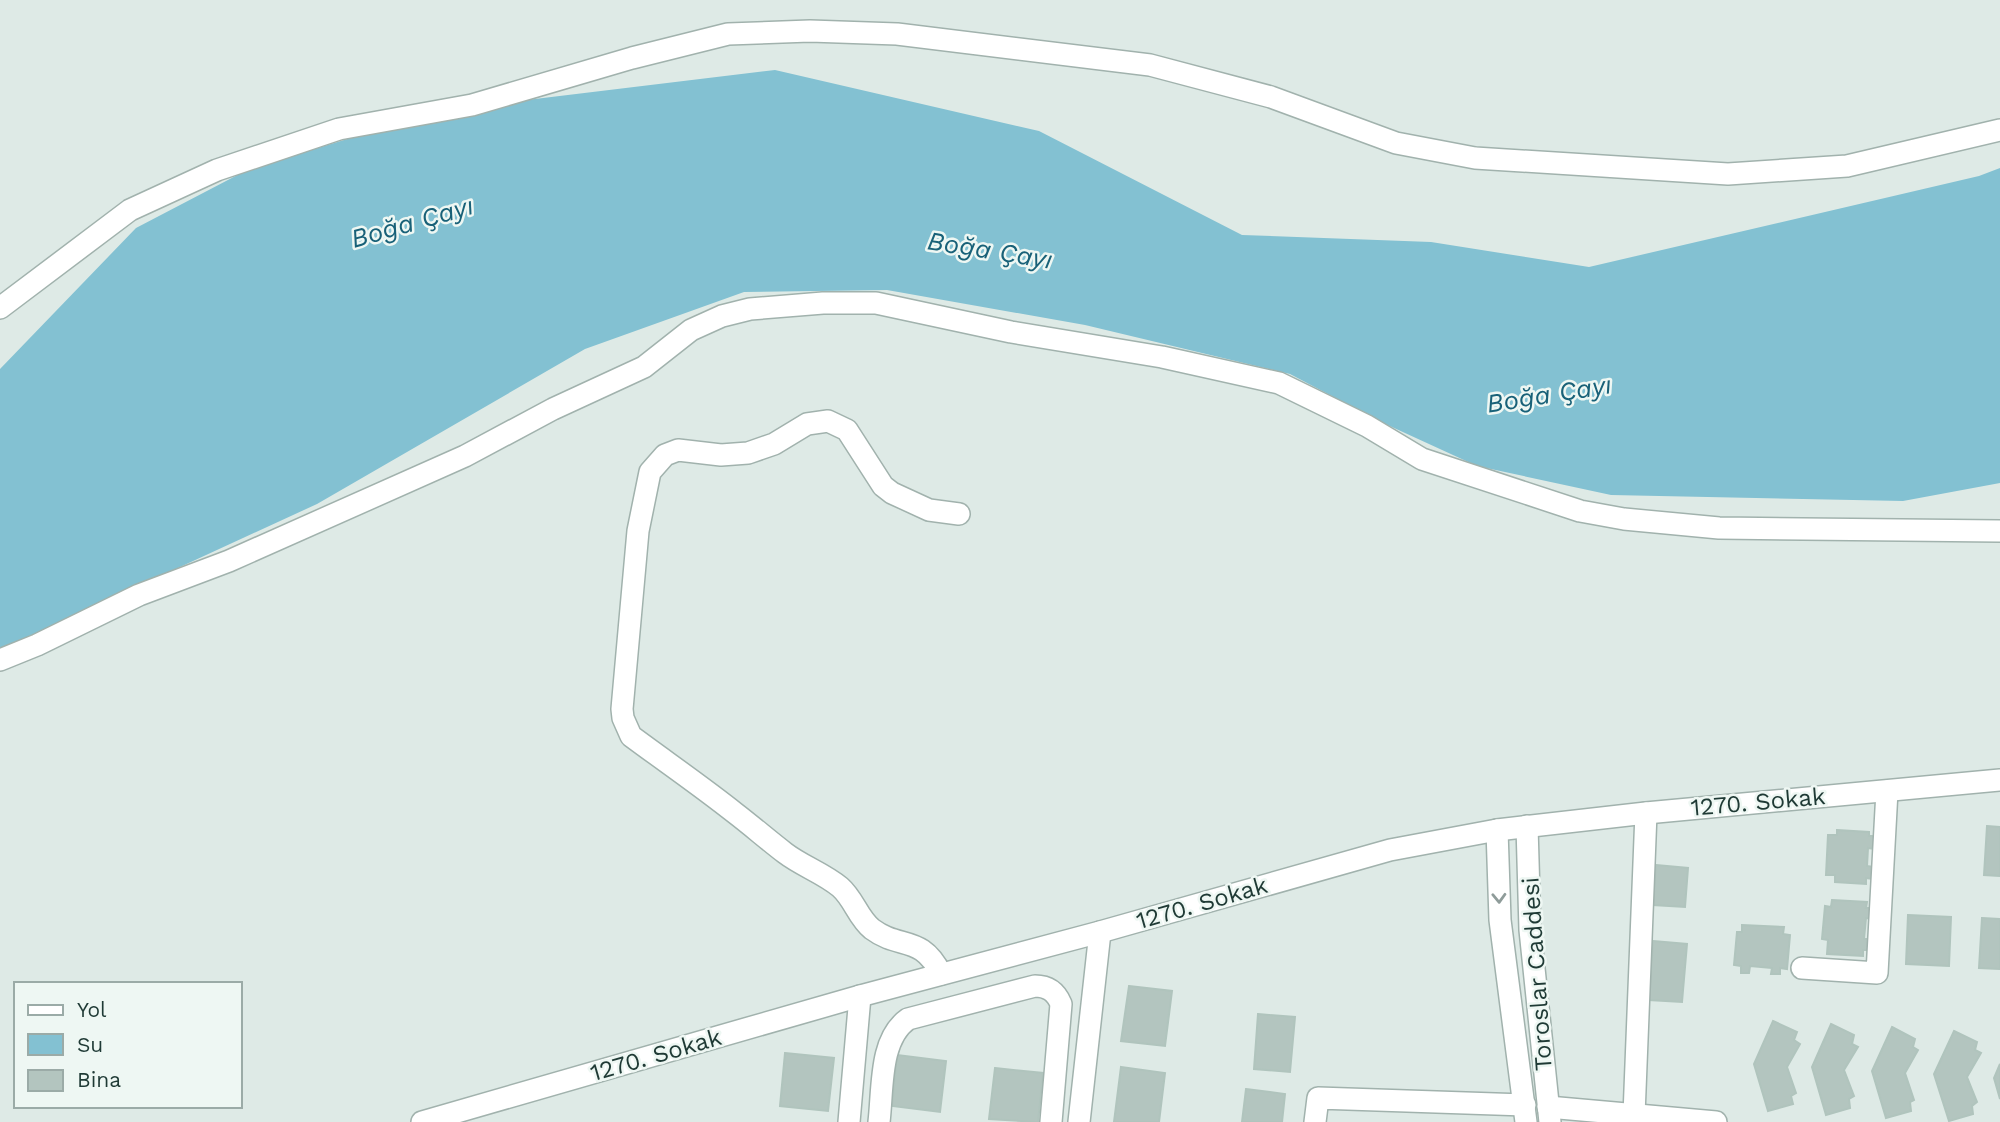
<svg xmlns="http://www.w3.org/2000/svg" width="2000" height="1122" font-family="'Work Sans',sans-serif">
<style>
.water{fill:#83c1d2}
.building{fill:#b3c5bf;stroke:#b0c4bd;stroke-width:2}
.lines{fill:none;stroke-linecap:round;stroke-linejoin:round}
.minor-casing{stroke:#a1b2ad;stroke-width:24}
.minor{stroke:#fff;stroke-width:21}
.oneway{stroke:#8f9c9a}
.labels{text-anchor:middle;stroke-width:5;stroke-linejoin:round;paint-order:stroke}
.street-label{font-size:24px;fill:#1f3a35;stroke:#eef7f3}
.water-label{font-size:26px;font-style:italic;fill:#186178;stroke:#eef7f3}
</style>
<rect width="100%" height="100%" fill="#deeae6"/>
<path class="water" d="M775,70L1039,131L1242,235L1431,242L1589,267L1979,176L2000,168V483L1903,501L1611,495L1477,466L1381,422L1290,374L1085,325L887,290L744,292L585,349L317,504L0,650V369L136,228L249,169L403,122L494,104Z"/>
<g class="building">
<path d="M1987,826L2000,827V876L1984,875Z"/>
<path d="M1837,830L1869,832V836H1876L1875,849L1868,848L1867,866L1874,867V879L1866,878V884L1835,882V875H1826L1828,835H1837Z"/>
<path d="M1656,865L1688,868L1685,907L1653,905Z"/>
<path d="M1832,900L1867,902L1866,908H1872V919L1866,918L1864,939H1870L1869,950H1863V956L1827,954L1828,940L1822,939L1825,906L1831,907Z"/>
<path d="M1908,915L1951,917L1949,966L1906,964Z"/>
<path d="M1982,918L2000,919V969L1979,968Z"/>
<path d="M1742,925L1784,927L1783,934L1790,935L1787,969L1780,968V974H1771L1772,968L1750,966L1749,973H1741V966L1734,965L1737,932H1742Z"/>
<path d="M1653,941L1687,944L1682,1002L1649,1000Z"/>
<path d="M1129,986L1172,991L1165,1046L1121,1041Z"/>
<path d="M1258,1014L1295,1017L1290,1072L1254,1069Z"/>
<path d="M1773,1021L1797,1032L1794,1040L1800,1044L1787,1067L1796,1093L1791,1096L1793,1104L1768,1111L1754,1064Z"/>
<path d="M1831,1024L1854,1035L1852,1044L1858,1047L1844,1070L1854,1096L1849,1099L1850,1108L1826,1115L1812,1067Z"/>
<path d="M1892,1027L1915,1039L1913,1047L1918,1050L1905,1073L1914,1100L1910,1102L1911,1111L1886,1118L1872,1071Z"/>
<path d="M1954,1031L1977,1042L1975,1050L1981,1053L1967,1077L1977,1102L1972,1106L1973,1114L1949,1121L1934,1074Z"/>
<path d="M785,1053L834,1058L828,1111L780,1106Z"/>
<path d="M897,1055L946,1061L940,1112L892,1106Z"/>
<path d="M2000,1064V1099L1994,1078Z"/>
<path d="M1121,1067L1165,1073L1159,1122H1114Z"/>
<path d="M995,1068L1043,1073L1038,1122L989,1119Z"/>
<path d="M1246,1089L1285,1094L1282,1122H1242Z"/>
</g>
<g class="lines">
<g class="minor-casing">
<g id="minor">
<path d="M0,308L130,210L217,170L339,129L472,105L632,58L728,34L810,31L897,34L1150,65L1271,97L1396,143L1475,158L1728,174L1847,166L2000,130"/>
<path d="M0,660L37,645L139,595L229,561L465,456L553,409L644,367L691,330L722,316L750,309L823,303H876L1011,332L1162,357L1279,383L1367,426L1422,459L1580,511L1624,519L1719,528L2000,531"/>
<path d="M1527,826L1530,930L1550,1122"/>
<path d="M1497,830L1500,920L1526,1122"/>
<path d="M1802,968L1877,973L1887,791"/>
<path d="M941,974C921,934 900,950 872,929C858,918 854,899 840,887C823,873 802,866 785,853C768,840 752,826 735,813C701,786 666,762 631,736L623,718L622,709L638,531L650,472L665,455L678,450L721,455L748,453L774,444L807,424L828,421L847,430L883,486L892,493L929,510L959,514"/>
<path d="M1548,1107L1716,1122"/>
<path d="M1634,1115L1646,813"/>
<path d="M422,1122L860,996L1100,932L1390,850L1497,830L1646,813L2000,780"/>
<path d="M849,1122L860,996"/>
<path d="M879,1122C883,1089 879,1039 908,1019L1035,986C1048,986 1056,992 1061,1004L1051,1122"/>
<path d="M1079,1122L1100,932"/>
<path d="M1315,1122L1318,1098L1525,1105"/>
</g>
</g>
<use href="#minor" class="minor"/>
</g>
<defs><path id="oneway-chevron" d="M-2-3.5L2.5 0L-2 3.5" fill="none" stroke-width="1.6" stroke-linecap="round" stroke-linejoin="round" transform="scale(1.75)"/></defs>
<use class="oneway" href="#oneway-chevron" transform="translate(1499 898) rotate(88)"/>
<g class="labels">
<g class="street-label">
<text transform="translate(1758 802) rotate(-5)" y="8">1270. Sokak</text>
<text transform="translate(1202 903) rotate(-16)" y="8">1270. Sokak</text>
<text transform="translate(1537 974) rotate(-94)" y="8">Toroslar Caddesi</text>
<text transform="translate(656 1055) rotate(-16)" y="8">1270. Sokak</text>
</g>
<g class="water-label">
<text transform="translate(412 222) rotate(-16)" y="9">Boğa Çayı</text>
<text transform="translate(990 250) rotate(9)" y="9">Boğa Çayı</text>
<text transform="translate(1549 394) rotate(-9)" y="9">Boğa Çayı</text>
</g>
</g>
<rect x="14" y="982" width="228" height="126" fill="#eef7f3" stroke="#9baba7" stroke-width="2"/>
<rect x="28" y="1005" width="35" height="10" fill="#ffffff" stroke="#9baba7" stroke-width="2"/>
<text x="77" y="1017" font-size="21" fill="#1f3a35">Yol</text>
<rect x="28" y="1034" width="35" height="21" fill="#83c1d2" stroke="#9baba7" stroke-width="2"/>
<text x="77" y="1052" font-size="21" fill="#1f3a35">Su</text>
<rect x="28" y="1070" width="35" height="21" fill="#b3c5bf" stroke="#9baba7" stroke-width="2"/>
<text x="77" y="1087" font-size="21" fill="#1f3a35">Bina</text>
</svg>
